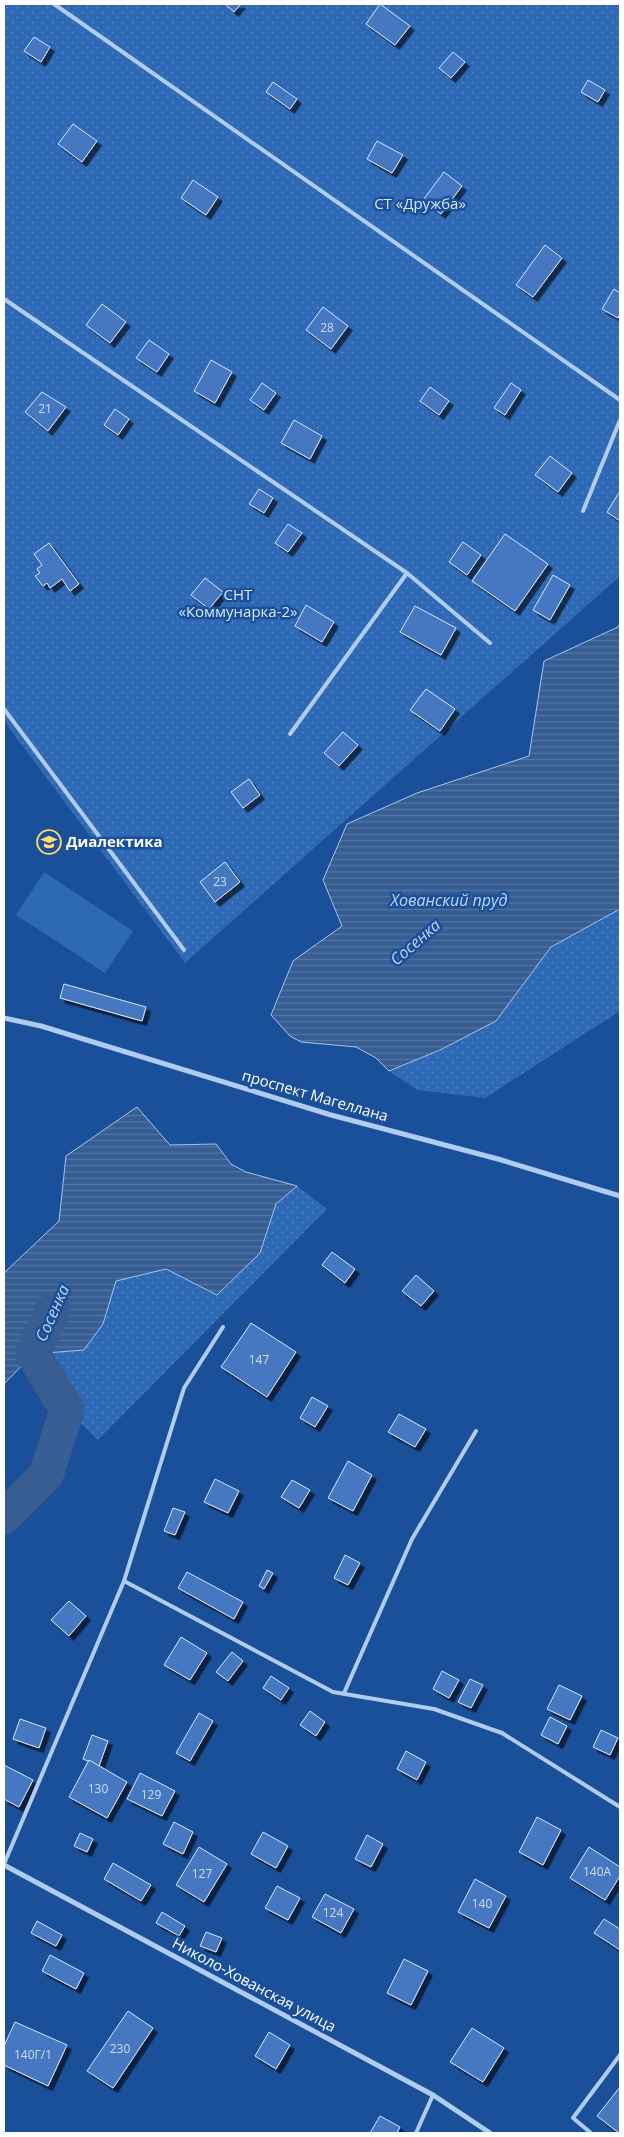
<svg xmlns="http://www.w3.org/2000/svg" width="624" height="2137" font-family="'Open Sans',sans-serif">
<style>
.green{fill:url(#green-dots)}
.pitch{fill:#2e69b6}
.water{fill:url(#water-rules);stroke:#a3c6f2}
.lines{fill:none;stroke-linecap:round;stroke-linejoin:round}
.river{stroke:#375d92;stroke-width:35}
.building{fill:#4478c0;stroke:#d7e7fb;filter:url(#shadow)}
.service{stroke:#b0ccf1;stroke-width:4}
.minor{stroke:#b0ccf1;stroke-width:5}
.labels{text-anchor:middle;stroke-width:5;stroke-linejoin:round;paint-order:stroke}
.number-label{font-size:12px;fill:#d0ddef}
.park-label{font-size:15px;fill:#d7e7fb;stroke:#1a4f99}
.poi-label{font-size:15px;font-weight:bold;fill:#fff;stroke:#1a4f99;text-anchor:start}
.street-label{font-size:15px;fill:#fff;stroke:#1a4f99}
.water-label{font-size:16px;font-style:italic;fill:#bcd6f7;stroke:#1a4f99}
</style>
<defs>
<pattern id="green-dots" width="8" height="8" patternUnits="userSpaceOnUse" patternTransform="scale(1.25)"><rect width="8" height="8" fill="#2e69b6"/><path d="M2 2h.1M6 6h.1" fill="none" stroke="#4d80c1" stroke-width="1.8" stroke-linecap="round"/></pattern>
<pattern id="water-rules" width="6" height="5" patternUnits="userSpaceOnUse" patternTransform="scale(1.25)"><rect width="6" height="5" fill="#375d92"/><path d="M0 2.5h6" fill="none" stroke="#5575a2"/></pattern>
<filter id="shadow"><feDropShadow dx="4.5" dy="4.5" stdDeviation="0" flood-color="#0009"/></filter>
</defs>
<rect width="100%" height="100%" fill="#1a4f99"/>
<g class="green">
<path d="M4,4H620V576L185,963L4,721Z"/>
<path d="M620,909V1011L485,1098L417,1090L389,1071L440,1050L496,1021L551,947Z"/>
<path d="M297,1186L327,1209L98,1440L67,1410L33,1354L84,1350L103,1324L116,1281L166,1269L217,1295L260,1253L276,1203Z"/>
</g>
<path class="pitch" d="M44,872L133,931L105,973L16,915Z"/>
<g class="water">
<path d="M620,623V909L551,947L496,1021L440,1050L389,1071L376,1058L356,1047L301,1042L290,1036L271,1015L293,961L342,926L323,880L347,824L417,793L529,756L544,661L618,627Z"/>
<path d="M137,1107L170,1145L216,1144L231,1164L246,1172L297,1186L276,1204L260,1253L217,1295L166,1269L116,1281L103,1324L84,1350L33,1354L4,1384V1273L59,1221L66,1156Z"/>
</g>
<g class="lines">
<path class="river" d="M4,1517L46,1475L67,1410L33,1354L53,1310"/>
</g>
<g class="building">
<path d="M225,4H241L234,12Z"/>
<path d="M380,4L410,26L395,45L366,24Z"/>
<path d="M34,37L50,47L41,62L24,51Z"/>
<path d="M453,52L465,62L451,78L439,68Z"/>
<path d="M588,80L605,90L598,102L581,92Z"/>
<path d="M273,82L297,99L290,109L266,92Z"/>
<path d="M73,124L97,141L82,162L58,144Z"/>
<path d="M377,141L403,155L392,173L367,159Z"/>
<path d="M444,172L462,186L441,214L423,200Z"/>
<path d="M193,180L218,197L206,215L181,198Z"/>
<path d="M545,245L562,258L533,297L516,285Z"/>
<path d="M614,289L620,293V314L618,318L602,309Z"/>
<path d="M102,304L126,322L110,343L86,325Z"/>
<path d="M323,307L348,326L331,349L306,330Z"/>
<path d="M149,340L169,354L157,372L136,358Z"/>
<path d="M211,360L232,372L215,403L194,391Z"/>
<path d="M262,383L276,393L264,410L250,400Z"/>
<path d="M511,383L521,390L505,415L494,408Z"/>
<path d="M430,387L449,401L439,415L420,401Z"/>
<path d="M42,392L66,407L48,431L25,412Z"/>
<path d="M115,409L129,419L118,435L104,425Z"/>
<path d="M294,420L322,436L310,459L281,443Z"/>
<path d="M550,456L572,473L558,492L535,475Z"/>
<path d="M259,489L273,498L264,513L249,504Z"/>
<path d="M620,491V521L607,512Z"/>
<path d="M288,524L302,533L288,552L275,543Z"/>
<path d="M505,534L548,564L515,611L472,581Z"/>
<path d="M463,542L481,555L467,575L449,562Z"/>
<path d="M49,543L79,584L70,591L62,579L50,588L47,583L43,586L35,576L40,573L37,569L42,565L34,554Z"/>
<path d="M553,575L570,585L550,620L533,610Z"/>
<path d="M205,578L223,592L209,609L191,595Z"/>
<path d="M306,605L334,622L322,642L295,626Z"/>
<path d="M415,606L456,628L441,655L400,632Z"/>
<path d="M426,689L455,709L440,731L410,710Z"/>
<path d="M343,732L358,745L339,766L324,753Z"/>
<path d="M249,779L260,795L243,808L231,792Z"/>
<path d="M225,862L240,882L215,902L200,882Z"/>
<path d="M64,984L146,1007L142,1021L60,998Z"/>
<path d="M332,1252L355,1269L345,1283L322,1265Z"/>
<path d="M416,1275L434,1291L421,1306L402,1291Z"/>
<path d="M251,1323L296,1352L267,1397L221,1367Z"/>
<path d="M312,1397L328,1406L315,1427L300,1418Z"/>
<path d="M399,1414L426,1429L415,1447L388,1432Z"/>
<path d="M348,1461L372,1475L353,1511L328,1498Z"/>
<path d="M215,1479L239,1491L228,1513L204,1502Z"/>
<path d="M292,1480L310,1490L299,1508L281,1497Z"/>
<path d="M173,1508L185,1512L175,1535L164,1531Z"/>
<path d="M345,1555L360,1563L348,1585L334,1578Z"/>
<path d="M267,1570L273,1573L264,1589L259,1586Z"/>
<path d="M187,1572L243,1602L234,1619L178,1588Z"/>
<path d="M69,1601L86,1616L69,1636L51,1620Z"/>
<path d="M181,1637L207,1653L190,1680L164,1665Z"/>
<path d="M232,1652L243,1661L228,1681L216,1672Z"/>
<path d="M442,1671L459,1680L449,1698L433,1689Z"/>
<path d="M271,1676L289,1688L281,1700L263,1688Z"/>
<path d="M470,1679L483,1685L471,1708L458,1702Z"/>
<path d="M559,1685L582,1696L570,1720L547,1709Z"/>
<path d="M310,1711L325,1722L316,1736L300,1725Z"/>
<path d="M199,1713L213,1721L190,1761L176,1753Z"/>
<path d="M550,1717L567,1726L558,1744L541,1735Z"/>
<path d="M20,1719L46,1728L39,1748L13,1739Z"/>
<path d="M601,1730L618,1738L610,1755L593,1747Z"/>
<path d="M92,1735L108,1741L99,1766L83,1759Z"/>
<path d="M406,1751L426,1762L417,1780L397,1769Z"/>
<path d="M89,1760L127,1782L107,1818L69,1797Z"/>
<path d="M4,1765L33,1780L19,1807L4,1799Z"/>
<path d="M140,1773L175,1791L162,1816L127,1799Z"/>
<path d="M537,1817L561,1830L543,1865L519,1852Z"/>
<path d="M174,1822L193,1832L183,1854L163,1844Z"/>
<path d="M263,1832L288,1846L276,1868L251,1854Z"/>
<path d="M80,1833L93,1839L87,1852L74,1846Z"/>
<path d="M367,1835L383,1844L371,1867L355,1859Z"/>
<path d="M199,1847L227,1864L204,1902L176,1885Z"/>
<path d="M589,1847L620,1867V1876L605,1900L570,1878Z"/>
<path d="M113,1863L151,1885L141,1901L104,1879Z"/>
<path d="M475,1879L506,1896L489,1928L458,1912Z"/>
<path d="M277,1886L300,1898L288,1920L265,1908Z"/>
<path d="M325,1894L354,1909L341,1933L312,1917Z"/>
<path d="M162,1912L185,1926L179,1936L156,1923Z"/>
<path d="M604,1919L620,1929V1950L594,1933Z"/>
<path d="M37,1921L62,1935L56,1946L31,1933Z"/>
<path d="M206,1932L222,1938L216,1952L200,1946Z"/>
<path d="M50,1955L84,1973L76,1989L42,1971Z"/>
<path d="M404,1959L428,1971L411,2005L387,1993Z"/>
<path d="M128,2011L153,2028L113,2088L87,2071Z"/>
<path d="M15,2022L67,2045L48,2086L4,2065V2046Z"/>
<path d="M472,2028L504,2048L483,2082L450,2062Z"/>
<path d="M269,2032L290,2045L276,2069L255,2056Z"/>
<path d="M620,2087V2133H619L597,2116Z"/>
<path d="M380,2116L400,2127L397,2133H370Z"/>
</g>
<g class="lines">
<g class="service">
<path d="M54,4L620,400"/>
<path d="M4,299L407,573L490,643"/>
<path d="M583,511L620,420"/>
<path d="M4,709L184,950"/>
<path d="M290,734L407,573"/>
<path d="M124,1581L184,1388L223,1327"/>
<path d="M344,1693L412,1539L476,1431"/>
<path d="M4,1864L124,1581L333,1692L434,1709L502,1733L620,1807"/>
<path d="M416,2133L433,2095"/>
<path d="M591,2133L573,2118L620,2055"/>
</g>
<g class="minor">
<path d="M4,1018L41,1026L331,1115L498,1159L620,1196"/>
<path d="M4,1865L433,2095L490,2133"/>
</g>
</g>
<defs>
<g id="school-ring" transform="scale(1.25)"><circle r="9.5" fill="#1a4f99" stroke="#ffd86f" stroke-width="1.5"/><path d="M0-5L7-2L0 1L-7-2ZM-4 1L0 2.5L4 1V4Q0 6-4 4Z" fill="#ffd86f"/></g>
</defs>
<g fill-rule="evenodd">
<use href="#school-ring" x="49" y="842"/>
</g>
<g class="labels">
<g class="number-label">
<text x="327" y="332">28</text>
<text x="45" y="413">21</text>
<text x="220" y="886">23</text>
<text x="259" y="1364">147</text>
<text x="98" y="1793">130</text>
<text x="151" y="1799">129</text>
<text x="597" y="1876">140А</text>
<text x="202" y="1878">127</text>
<text x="482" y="1908">140</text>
<text x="333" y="1917">124</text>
<text x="120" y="2053">230</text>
<text x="33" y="2059">140Г/1</text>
</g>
<g class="park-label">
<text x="420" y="209">СТ «Дружба»</text>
<text x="238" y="600">СНТ<tspan x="238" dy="17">«Коммунарка-2»</tspan></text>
</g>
<g class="poi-label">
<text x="66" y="847">Диалектика</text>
</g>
<g class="street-label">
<text transform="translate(315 1096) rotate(16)" y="5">проспект Магеллана</text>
<text transform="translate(254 1985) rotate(28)" y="5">Николо-Хованская улица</text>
</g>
<g class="water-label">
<text x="449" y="906">Хованский пруд</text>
<text transform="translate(415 942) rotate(-41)" y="6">Сосенка</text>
<text transform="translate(52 1313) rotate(-66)" y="6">Сосенка</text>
</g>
</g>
<rect width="624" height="2137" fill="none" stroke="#ffffff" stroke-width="10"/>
</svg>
